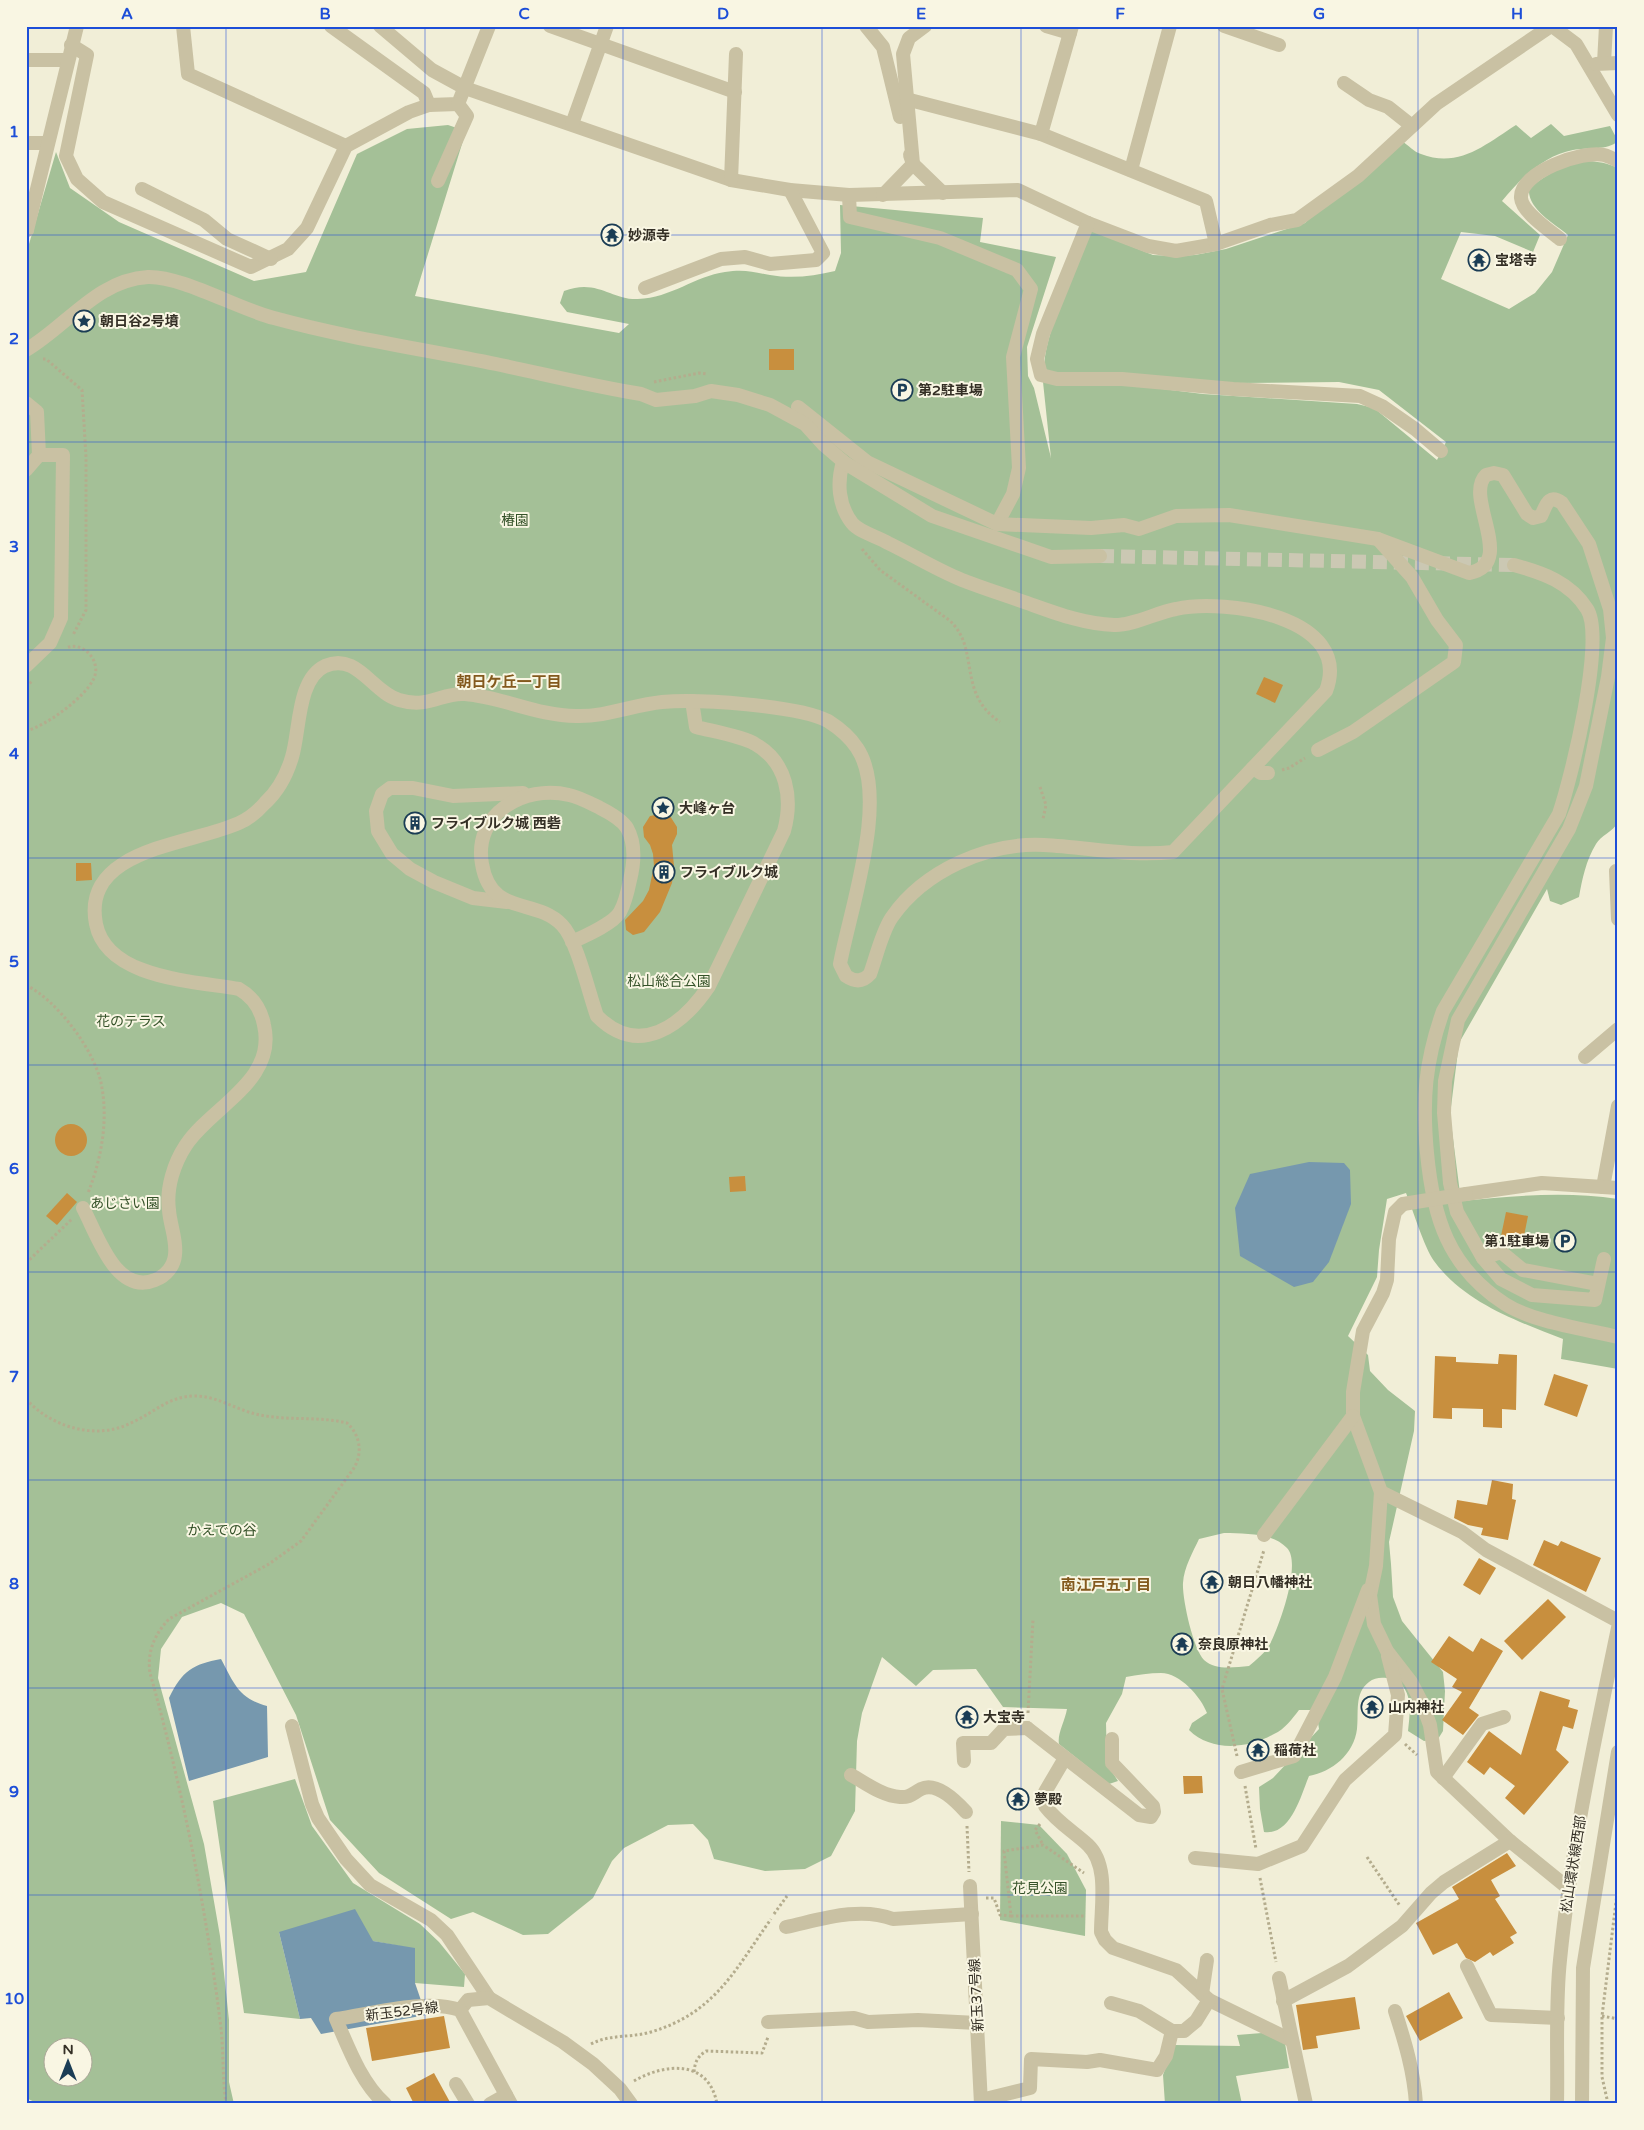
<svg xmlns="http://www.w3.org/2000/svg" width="1644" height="2130" font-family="'Varela Round','Noto Sans JP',sans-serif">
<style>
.green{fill:#a4c097;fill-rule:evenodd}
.water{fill:#7698ae}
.building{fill:#c88f3e}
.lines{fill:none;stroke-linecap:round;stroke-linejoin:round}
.tertiary-tunnel{stroke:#cbc8b3;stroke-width:14;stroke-dasharray:14 7;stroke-linecap:butt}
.path{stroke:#b4ac8d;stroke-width:3;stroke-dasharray:2.5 2.5;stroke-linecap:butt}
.pedestrian{stroke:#c9c1a3;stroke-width:14}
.minor{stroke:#c9c1a3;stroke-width:14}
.tertiary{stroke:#c9c1a3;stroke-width:14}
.minor-bridge{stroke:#c9c1a3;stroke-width:14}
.grid{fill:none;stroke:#1d4ed8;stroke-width:1;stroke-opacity:0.55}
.labels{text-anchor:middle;stroke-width:4;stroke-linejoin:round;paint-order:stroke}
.poi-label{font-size:14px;font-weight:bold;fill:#342f25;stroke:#f9f6e3;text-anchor:start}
.park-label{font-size:14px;fill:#355229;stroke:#f9f6e3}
.street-label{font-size:14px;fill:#342f25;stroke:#f9f6e3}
.neighbourhood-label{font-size:15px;font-weight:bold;fill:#83591d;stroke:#f9f6e3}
.neatline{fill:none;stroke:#1d4ed8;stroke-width:2}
.grid-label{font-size:16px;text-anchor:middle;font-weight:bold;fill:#1d4ed8}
</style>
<rect width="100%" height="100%" fill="#f1eed7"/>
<g class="green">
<path d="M1551,124L1564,136L1610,126L1618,141C1607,151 1588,147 1573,150C1543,156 1521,178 1502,201L1540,235L1533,252L1495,236L1461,232L1441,279L1509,309L1535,293L1552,272L1568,235C1554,223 1527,209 1529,188C1558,167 1582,152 1618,168V822C1613,832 1601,835 1596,844C1586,860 1582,880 1579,897L1561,905L1550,901L1547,889L1459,1043L1450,1115L1461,1201C1514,1196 1565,1191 1618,1199V1369L1561,1359L1563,1339C1517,1321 1465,1303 1434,1261C1424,1247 1413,1210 1406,1193L1387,1199L1379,1250L1377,1277L1348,1336L1368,1355L1370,1371L1388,1390L1415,1411L1414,1431L1389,1542L1391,1564L1393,1597L1402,1621L1443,1672L1445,1691L1443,1731L1438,1739L1424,1741L1408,1731C1410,1712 1414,1686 1391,1679C1384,1677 1375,1677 1369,1682C1354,1693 1359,1713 1357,1729C1354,1754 1332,1772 1309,1776C1301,1795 1291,1836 1264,1832L1260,1809L1259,1787L1273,1778L1319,1729L1317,1716L1311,1710H1299C1292,1719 1285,1729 1274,1734C1248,1749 1211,1752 1189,1730L1192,1723L1207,1713C1201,1697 1180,1673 1161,1673C1150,1673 1137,1675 1126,1677L1122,1694L1106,1723L1107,1764L1118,1781L1109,1784L1059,1744C1057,1734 1065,1721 1067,1709L1003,1707L976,1669L933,1670L916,1686L882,1657L862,1713L857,1741L855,1811L831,1856L805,1869L765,1871L714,1859L708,1840L693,1824L668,1825L624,1848L612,1861L593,1898L548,1934L523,1935L473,1912L451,1919L379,1873L330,1820L296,1715L244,1614L221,1603L182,1617L161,1649L158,1678L204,1844L220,1936L229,2020V2082L234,2104H39L26,2098V244H29L56,152L70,188L119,222L254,281L306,272L357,154L407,129L448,125L466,131L415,296L619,333L629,324L567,312L560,303L564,291C597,278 611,300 638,299C671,298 695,276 725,272C744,269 753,272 770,275C792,279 814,276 835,271L841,253L840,205L983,218L980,242L1056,257L1027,347L1028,376L1034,388L1051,458L1043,382H1106L1203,394L1357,404L1374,408L1437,460L1446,442L1379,390L1339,382L1236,383L1058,374L1045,369C1040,344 1079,258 1090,230L1153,255L1174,256L1195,255L1226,249L1305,223L1312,215L1402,141C1408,145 1414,152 1421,154C1459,169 1486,144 1516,125L1531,138ZM1224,1533C1245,1534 1272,1532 1287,1548C1302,1563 1279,1627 1270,1644C1266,1652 1256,1660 1249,1666C1235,1667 1216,1671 1204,1660C1193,1649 1182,1598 1183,1583C1184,1567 1193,1552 1199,1539ZM52,2048H82V2078H52Z"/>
<path d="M295,1779L312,1826L353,1883L420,1924L439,1942L465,1974L464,1987L415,1983V1949L373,1941L279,1932L300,2019L244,2013L213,1801Z"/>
<path d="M1001,1821L1039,1825L1067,1854L1086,1890L1085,1936L1000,1920Z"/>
<path d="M1262,2033L1285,2043L1289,2068L1236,2076L1242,2104H1165L1163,2075L1174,2045L1240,2046L1237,2035Z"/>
</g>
<g class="water">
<path d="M1309,1162L1344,1163L1350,1170L1351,1204L1329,1262L1313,1282L1294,1287L1240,1256L1235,1208L1250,1174Z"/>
<path d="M221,1659C234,1683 238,1698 267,1706L268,1757L189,1781L169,1698C182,1671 193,1664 221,1659Z"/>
<path d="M355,1909L373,1941L415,1948V1983L426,2015L321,2034L311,2018L300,2019L279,1932Z"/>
</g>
<g class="building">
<rect x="769" y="349" width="25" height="21"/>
<path d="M1264,677L1283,685L1275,703L1256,694Z"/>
<circle cx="415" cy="822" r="10"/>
<path d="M660,814L670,816L677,827V834L672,845L674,866L672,883L660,912L644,932L633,935L626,930L625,920L643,901L649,890L654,866L653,854L650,845L644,837L643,827L650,816Z"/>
<path d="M76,863H91L92,880L76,881Z"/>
<circle cx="71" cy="1140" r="16"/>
<path d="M745,1176L746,1191L730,1192L729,1177Z"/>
<path d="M67,1193L77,1202L57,1225L46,1216Z"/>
<path d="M1506,1212L1528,1216L1523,1241L1501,1236Z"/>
<path d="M1499,1354L1517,1355L1516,1410L1502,1409V1428L1483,1427V1409L1452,1408V1419L1433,1418L1435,1356L1456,1357V1362L1498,1364Z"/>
<path d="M1554,1374L1588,1385L1577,1417L1544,1405Z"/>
<path d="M1492,1480L1513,1484L1512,1499L1516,1500L1508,1540L1481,1535L1483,1528L1468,1525L1454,1518L1457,1500L1487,1505Z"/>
<path d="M1544,1540L1558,1546L1561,1541L1601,1558L1586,1592L1533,1565Z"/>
<path d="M1479,1558L1496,1568L1480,1595L1463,1585Z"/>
<path d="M1548,1599L1566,1617L1522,1660L1504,1641Z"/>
<path d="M1449,1636L1473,1652L1481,1638L1503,1651L1469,1708L1479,1715L1463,1735L1442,1720L1462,1692L1452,1687L1457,1679L1431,1662Z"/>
<path d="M1540,1691L1570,1700L1568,1707L1578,1710L1573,1729L1563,1726L1556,1750L1569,1762L1524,1815L1505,1798L1515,1786L1490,1767L1484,1775L1467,1762L1489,1731L1521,1755Z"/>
<path d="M1183,1776H1202L1203,1793L1184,1794Z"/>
<path d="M1507,1853L1516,1866L1491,1880L1500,1896L1495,1899L1517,1933L1510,1937L1514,1943L1493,1956L1490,1952L1475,1962L1466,1958L1457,1943L1433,1955L1416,1923L1459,1899L1452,1887Z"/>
<path d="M1449,1992L1463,2018L1420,2041L1406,2016Z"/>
<path d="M1355,1997L1360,2029L1316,2036L1318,2048L1303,2050L1296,2005Z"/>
<path d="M444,2016L450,2048L372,2061L366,2028Z"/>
<path d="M434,2073L451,2104H414L406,2088Z"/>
</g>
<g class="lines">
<path class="tertiary-tunnel" d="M1100,556L1514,565"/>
<g class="path">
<path d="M43,359H46L82,390L86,457V610L73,635"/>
<path d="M654,382L699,373L707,374"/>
<path d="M862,549L880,570L949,620C981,648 956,693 1000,722"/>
<path d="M26,687L33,680"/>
<path d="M26,731C46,726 84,698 93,680C103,663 84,640 66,648"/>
<path d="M1282,770L1289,768L1305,758"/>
<path d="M1040,787L1046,805L1043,819"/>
<path d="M26,985C58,1001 97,1053 102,1088C108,1123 101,1160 88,1193"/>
<path d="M26,1263L72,1219"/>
<path d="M26,1399C52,1428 98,1441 133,1422C155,1412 169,1396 195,1396C218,1396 238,1411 260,1415C289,1421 320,1416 347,1423C360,1435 363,1452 354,1468L301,1541L269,1564L169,1619C154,1635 147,1652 150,1673C182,1787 205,1903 220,2020C224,2048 222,2076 226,2104"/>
<path d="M1028,1713L1033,1619"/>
<path d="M1405,1744L1417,1755"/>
<path d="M1237,1756L1222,1689L1264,1550"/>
<path d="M1245,1786L1256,1849"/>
<path d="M1040,1824L1035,1830L1043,1845"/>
<path d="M967,1826L969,1872"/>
<path d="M1367,1857L1400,1906"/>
<path d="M1260,1878L1276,1962"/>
<path d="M986,1898H994L1000,1915L1011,1916L1004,1851L1043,1845L1084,1873"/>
<path d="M774,1914L787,1896"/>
<path d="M1011,1916H1086"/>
<path d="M1602,2016L1618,2019"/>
<path d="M591,2044C610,2034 631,2038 651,2032C715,2013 735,1970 771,1919"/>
<path d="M694,2072C695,2062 697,2057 706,2051L762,2053L768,2037"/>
<path d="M634,2081C665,2063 709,2059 717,2104"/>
<path d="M1607,2099L1602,2077V2016L1618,1886"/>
</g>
<g class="pedestrian">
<path d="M849,195L850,217L940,238L1017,270L1031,289L1013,357L1019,468L1013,494L997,524"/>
<path d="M26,403L37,412L39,455L26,470"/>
<path d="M798,407L867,462L997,524L1091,528L1124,525L1139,529L1176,516L1229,515L1378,539L1469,573C1518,564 1463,497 1486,475L1494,473L1503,475L1527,514L1533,518L1541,516C1546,506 1548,493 1562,503L1589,544L1610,609L1613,638L1608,677L1586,786L1569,829L1458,1020L1445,1081L1444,1113L1450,1183L1457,1212L1483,1258L1501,1279L1532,1295L1595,1300L1604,1259"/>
<path d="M26,666L50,643L61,618L63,455H39"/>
<path d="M1318,750L1353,732L1454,662L1456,645L1437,620L1412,577L1378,539"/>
<path d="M1253,768L1261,773H1268"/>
<path d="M507,902L473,898L434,882L410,869L392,854L378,831L376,811L382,794L390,788H413L453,796L523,793"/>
<path d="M572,942C585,936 613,924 620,912C625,903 628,890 630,880C634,864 636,844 627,828C622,820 608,812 600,808C590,803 579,797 569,795C524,784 473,814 482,864C491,917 535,897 562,925C577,940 589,994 597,1016C639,1058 682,1026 709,986L784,831C793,798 787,762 755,744C742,736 711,731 696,727L692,701"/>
<path d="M83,1208C97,1234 116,1296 155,1280C166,1276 174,1266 175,1255C177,1240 170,1225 169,1210C166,1188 174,1163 186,1145C212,1106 277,1081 264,1025C261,1009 253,997 239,989C195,981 107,979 96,924C81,848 191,845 239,823C248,819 258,811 265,803C278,791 287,774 292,757C300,731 297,679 325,666C357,652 372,692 399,700C429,709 442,692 465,694C502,697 538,716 576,716C606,717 633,705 662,702C697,699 798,705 828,721C839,728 850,737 857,748C890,797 850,909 840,964L846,976C855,982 863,982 870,974C876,958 882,931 892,917C924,871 988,842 1044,845C1087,847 1130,857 1173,852L1326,691C1354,617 1226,598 1176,609C1158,612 1132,626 1114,625C1085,624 1058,614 1030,604C1008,596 985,589 962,580C937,570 913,555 888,543C878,537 859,532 852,523C838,505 837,482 843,462L845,463"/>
<path d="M1483,1258L1501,1252L1523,1270L1598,1284"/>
<path d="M964,1761L963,1743H991L1004,1729L1027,1728"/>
</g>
<g class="minor">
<path d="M183,26L188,74L346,146"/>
<path d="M331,26L424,93L429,105"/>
<path d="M380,26L432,70L465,88L731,180L790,190L849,195L1018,190L1088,223L1148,246L1176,251L1216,244L1270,225L1297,220L1358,176L1436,104L1551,26"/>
<path d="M550,26L735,92"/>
<path d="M866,26L883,47L900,117"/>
<path d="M1046,26L1070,33"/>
<path d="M1224,26L1279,45"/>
<path d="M1552,26L1576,44L1618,115"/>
<path d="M71,45L87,55L66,156L77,179L103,202L251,267L288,249L307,228L346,146L409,112L429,105L458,104L489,26"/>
<path d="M26,60H67"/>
<path d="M1604,63L1606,26"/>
<path d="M1596,64L1618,63"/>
<path d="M1344,83L1369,100L1388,107L1412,126"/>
<path d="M906,99L1041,134L1206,201L1216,244"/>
<path d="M572,124L607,26"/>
<path d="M1041,134L1072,26"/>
<path d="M26,143H46"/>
<path d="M910,155L913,164L943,193"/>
<path d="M1131,170L1170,26"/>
<path d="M731,180L736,54"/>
<path d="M438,181L467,116L458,104"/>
<path d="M142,189L204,220L227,239L271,259"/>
<path d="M883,195L913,164L903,54L909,38L925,26"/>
<path d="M1088,223L1043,334L1037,359L1041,375L1057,379H1122L1233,389L1360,396L1382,406L1415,429L1441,451"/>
<path d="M27,230L77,26"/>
<path d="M1560,239C1549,230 1522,212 1521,198C1519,172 1583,150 1604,155C1608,156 1614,159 1618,161"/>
<path d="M645,288L721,259L745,257L770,264L816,260L823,253L790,190"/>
<path d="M1616,871L1618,919"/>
<path d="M1585,1057L1618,1029"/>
<path d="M1603,1187L1618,1106"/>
<path d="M1466,1194L1542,1183L1618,1188"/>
<path d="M1403,1204L1395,1212L1389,1239L1387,1280L1383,1293L1363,1331L1353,1392V1416L1381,1492L1376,1566L1370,1595L1374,1624L1387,1651L1411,1682L1422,1703L1430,1725L1437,1772L1510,1841L1568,1888"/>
<path d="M1381,1492L1462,1532L1486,1550L1618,1621"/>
<path d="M1264,1535L1353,1416"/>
<path d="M292,1726L312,1804L318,1818L346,1859L370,1885L431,1920L447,1935L489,1998"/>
<path d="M1027,1728L1139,1815L1151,1817L1154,1812L1153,1806L1112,1763V1739"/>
<path d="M1065,1758L1045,1792V1806C1057,1822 1074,1832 1088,1845C1109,1865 1101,1905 1101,1932L1105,1940L1113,1948L1176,1970L1209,2000L1291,2040"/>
<path d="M1241,1772L1294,1756L1335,1677L1368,1590"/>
<path d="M851,1775C866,1783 882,1796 900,1797C910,1798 913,1793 921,1789C937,1781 957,1802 966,1812"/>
<path d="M1443,1778L1482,1724L1504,1717"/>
<path d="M1195,1858L1258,1864L1302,1846L1345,1780L1395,1735L1398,1695L1388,1656"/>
<path d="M970,1886L981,2104"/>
<path d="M786,1927C819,1920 859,1906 893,1919L972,1914"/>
<path d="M1467,1966L1491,2015L1558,2018"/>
<path d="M1279,1978L1306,2104"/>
<path d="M1202,1994L1207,1960"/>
<path d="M1283,2001L1348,1966L1402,1926L1431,1893L1444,1882L1510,1841"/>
<path d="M1111,2003L1139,2011L1172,2031H1184L1196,2021L1209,2000"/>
<path d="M460,2010L468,2000L489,1998L563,2042L593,2064L620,2089L631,2104"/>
<path d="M1395,2011C1405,2042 1414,2072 1416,2104"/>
<path d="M768,2022L854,2018L868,2022L918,2020L977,2023"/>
<path d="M456,2084L468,2104"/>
<path d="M981,2100L1030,2088L1031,2059L1087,2062L1100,2060L1157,2070L1166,2056L1172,2031"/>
<path d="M385,2104C361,2082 349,2049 336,2019C371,2014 427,1998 460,2010L511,2104"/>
<path d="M490,2104L506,2095"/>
</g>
<g class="tertiary">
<path d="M26,230H27"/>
<path d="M26,350C67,326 97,280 148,277C182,276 238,309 274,318C347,338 422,349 496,364C544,374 592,386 641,394L656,400L695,396L711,391L738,395L770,405L805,424L824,445L845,463L932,516L1051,557L1100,556"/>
<path d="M1514,565C1543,573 1570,582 1587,609C1606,638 1571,779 1559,814L1443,1011C1425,1062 1422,1100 1427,1153C1433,1217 1448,1267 1505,1304C1533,1322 1585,1329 1618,1337"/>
<path d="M1557,2104C1558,2056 1555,2007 1560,1960C1571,1848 1595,1738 1618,1628"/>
<path d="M1582,2104L1583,1968L1618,1752"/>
</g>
<path class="minor-bridge" d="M1403,1204L1466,1194"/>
</g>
<path class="grid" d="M226,26V2104M425,26V2104M623,26V2104M822,26V2104M1021,26V2104M1219,26V2104M1418,26V2104M26,235H1618M26,442H1618M26,650H1618M26,858H1618M26,1065H1618M26,1272H1618M26,1480H1618M26,1688H1618M26,1895H1618"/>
<defs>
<g id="temple-ring" transform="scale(1.125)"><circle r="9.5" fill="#f9f6e3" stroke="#1b3d55" stroke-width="1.5"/><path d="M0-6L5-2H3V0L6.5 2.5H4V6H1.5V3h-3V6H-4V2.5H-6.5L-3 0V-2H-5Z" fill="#1b3d55"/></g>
<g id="sight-ring" transform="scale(1.125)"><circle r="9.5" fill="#f9f6e3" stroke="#1b3d55" stroke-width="1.5"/><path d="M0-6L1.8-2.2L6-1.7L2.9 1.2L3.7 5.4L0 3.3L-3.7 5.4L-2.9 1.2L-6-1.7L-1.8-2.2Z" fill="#1b3d55"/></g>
<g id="parking-ring" transform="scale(1.125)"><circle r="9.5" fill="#f9f6e3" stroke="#1b3d55" stroke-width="1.5"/><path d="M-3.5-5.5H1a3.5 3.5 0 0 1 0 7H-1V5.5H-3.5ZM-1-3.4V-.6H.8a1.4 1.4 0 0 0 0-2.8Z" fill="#1b3d55"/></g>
<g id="building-ring" transform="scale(1.125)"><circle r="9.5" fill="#f9f6e3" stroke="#1b3d55" stroke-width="1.5"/><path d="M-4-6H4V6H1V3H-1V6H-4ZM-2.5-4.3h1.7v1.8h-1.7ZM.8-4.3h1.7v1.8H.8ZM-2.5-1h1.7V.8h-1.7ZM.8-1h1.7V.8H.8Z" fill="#1b3d55"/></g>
</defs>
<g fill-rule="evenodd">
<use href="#temple-ring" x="612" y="235"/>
<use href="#temple-ring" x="1479" y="260"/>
<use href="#sight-ring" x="84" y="321"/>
<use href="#parking-ring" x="902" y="390"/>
<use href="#sight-ring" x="663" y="808"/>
<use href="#building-ring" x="415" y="823"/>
<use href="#building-ring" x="664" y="872"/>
<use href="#parking-ring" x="1565" y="1241"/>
<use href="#temple-ring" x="1212" y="1582"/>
<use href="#temple-ring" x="1182" y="1644"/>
<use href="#temple-ring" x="1372" y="1707"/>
<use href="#temple-ring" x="967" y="1717"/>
<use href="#temple-ring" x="1258" y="1750"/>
<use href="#temple-ring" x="1018" y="1799"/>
</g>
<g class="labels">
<g class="poi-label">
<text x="628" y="240">妙源寺</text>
<text x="1495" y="265">宝塔寺</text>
<text x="100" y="326">朝日谷2号墳</text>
<text x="918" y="395">第2駐車場</text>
<text x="679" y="813">大峰ヶ台</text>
<text x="431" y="828">フライブルク城 西砦</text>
<text x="680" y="877">フライブルク城</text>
<text x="1549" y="1246" text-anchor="end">第1駐車場</text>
<text x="1228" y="1587">朝日八幡神社</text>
<text x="1198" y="1649">奈良原神社</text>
<text x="1388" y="1712">山内神社</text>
<text x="983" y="1722">大宝寺</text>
<text x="1274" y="1755">稲荷社</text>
<text x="1034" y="1804">夢殿</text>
</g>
<g class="park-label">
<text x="515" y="525">椿園</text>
<text x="669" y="986">松山総合公園</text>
<text x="131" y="1026">花のテラス</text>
<text x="125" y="1208">あじさい園</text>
<text x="222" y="1535">かえでの谷</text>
<text x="1040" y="1893">花見公園</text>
</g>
<g class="street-label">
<text transform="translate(1573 1864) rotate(-81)" y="5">松山環状線西部</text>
<text transform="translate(976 1995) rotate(-93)" y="5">新玉37号線</text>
<text transform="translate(402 2011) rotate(-7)" y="5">新玉52号線</text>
</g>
<g class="neighbourhood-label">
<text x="509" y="687">朝日ケ丘一丁目</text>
<text x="1106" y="1590">南江戸五丁目</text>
</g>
</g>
<rect width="1644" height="2130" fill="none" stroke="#f9f6e3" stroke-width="55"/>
<g transform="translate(68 2062)"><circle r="24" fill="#f9f6e3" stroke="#aaa697"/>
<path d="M0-4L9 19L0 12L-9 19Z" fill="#1b3d55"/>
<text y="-8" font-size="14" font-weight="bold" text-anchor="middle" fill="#342f25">N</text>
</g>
<rect x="28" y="28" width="1588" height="2074" class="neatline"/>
<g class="grid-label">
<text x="127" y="19">A</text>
<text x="325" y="19">B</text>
<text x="524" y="19">C</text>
<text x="723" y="19">D</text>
<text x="921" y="19">E</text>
<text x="1120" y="19">F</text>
<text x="1319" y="19">G</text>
<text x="1517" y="19">H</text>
<text x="14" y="137">1</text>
<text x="14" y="344">2</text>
<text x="14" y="552">3</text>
<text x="14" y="759">4</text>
<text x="14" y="967">5</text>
<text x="14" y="1174">6</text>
<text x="14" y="1382">7</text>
<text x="14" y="1589">8</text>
<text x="14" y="1797">9</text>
<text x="14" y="2004">10</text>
</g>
</svg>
